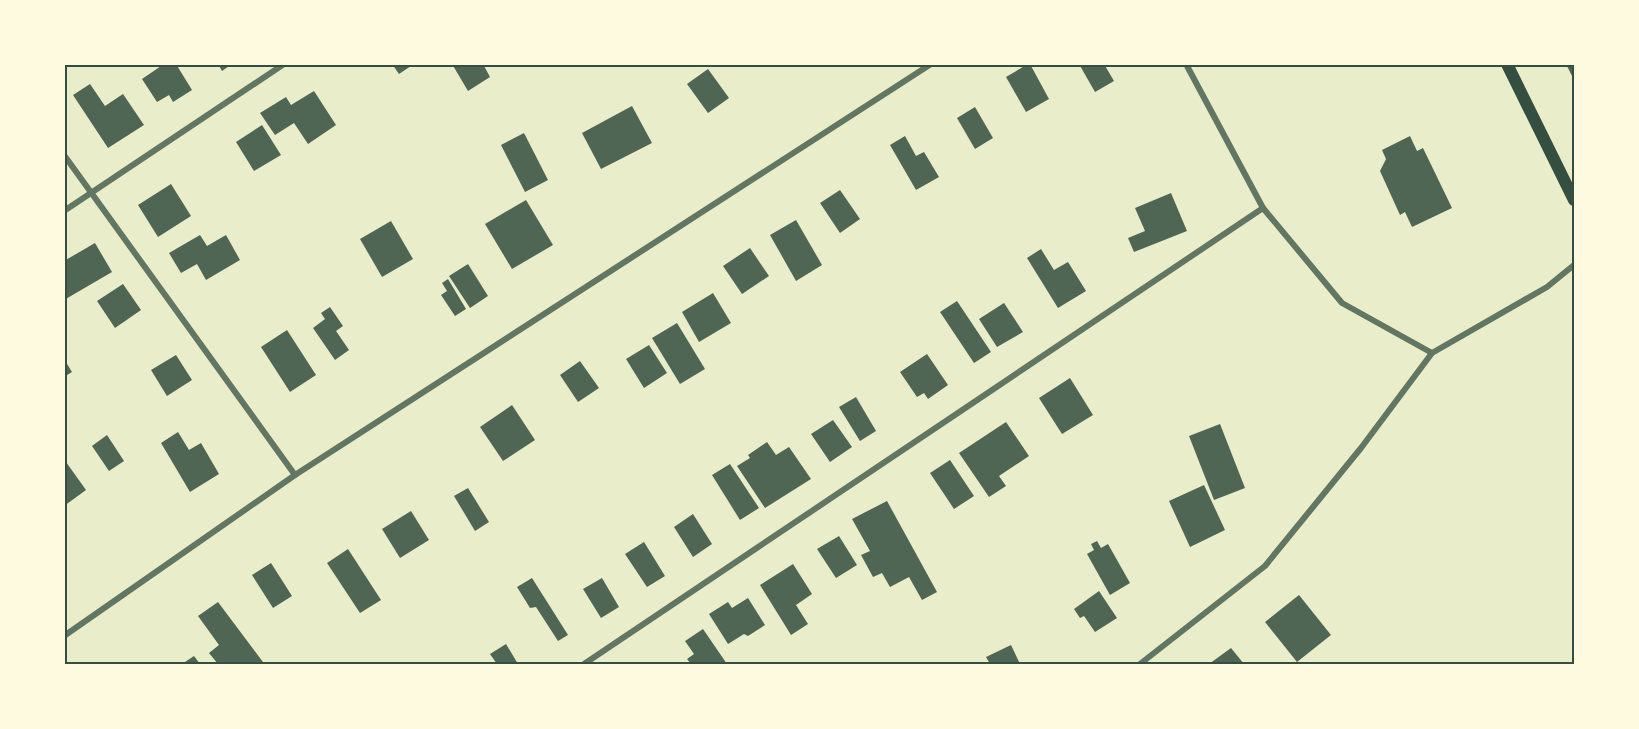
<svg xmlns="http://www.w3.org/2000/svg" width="1639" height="729" font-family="'PT Sans Narrow',sans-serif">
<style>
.building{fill:#4f6655}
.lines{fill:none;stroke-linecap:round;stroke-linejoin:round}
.minor{stroke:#617663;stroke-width:6}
.secondary{stroke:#344e41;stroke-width:12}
.neatline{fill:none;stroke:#344e41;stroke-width:2}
</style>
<rect width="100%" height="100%" fill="#e9edc9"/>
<g class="building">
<path d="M164,64H176L192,90L173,102L169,95L157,102L142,79Z"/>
<path d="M218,64H232L222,71Z"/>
<path d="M392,64H414L399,74Z"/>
<path d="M452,64H483L490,77L468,91Z"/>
<path d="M1028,64H1030L1049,99L1026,112L1006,77Z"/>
<path d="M1079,64H1104L1114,81L1095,92Z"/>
<path d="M1566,64H1574V80Z"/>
<path d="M708,69L729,98L708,113L687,84Z"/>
<path d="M90,84L105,106L123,94L144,125L108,148L73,95Z"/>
<path d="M314,91L336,125L308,144L294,123L275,135L260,113L286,97L291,105Z"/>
<path d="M632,106L652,143L601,169L582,133Z"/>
<path d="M975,107L993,138L975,149L957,118Z"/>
<path d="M262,125L281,155L254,171L236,142Z"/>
<path d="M524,133L548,180L525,192L501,145Z"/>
<path d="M905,136L916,156L924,152L939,177L916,190L890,145Z"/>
<path d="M1410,136L1417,151L1423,148L1452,208L1412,227L1405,212L1400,215L1380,171L1386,159L1382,150Z"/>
<path d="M171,184L191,216L158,237L138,205Z"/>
<path d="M840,190L860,219L840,233L820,203Z"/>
<path d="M1171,193L1187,231L1134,252L1128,238L1145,231L1135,208Z"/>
<path d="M526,200L553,245L512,269L485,224Z"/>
<path d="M796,220L822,265L796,281L770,235Z"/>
<path d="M391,221L413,259L382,277L360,239Z"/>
<path d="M200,235L207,246L226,235L240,260L206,280L197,264L181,273L169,253Z"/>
<path d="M95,243L112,272L64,300V261Z"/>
<path d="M750,248L769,276L742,294L723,266Z"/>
<path d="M1041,249L1054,270L1068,262L1086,291L1058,308L1027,258Z"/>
<path d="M468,264L488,296L470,308L449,276Z"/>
<path d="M448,279L466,309L455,316L441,295L447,291L442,283Z"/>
<path d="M123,284L141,310L115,328L97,301Z"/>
<path d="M713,293L731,323L699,342L682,312Z"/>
<path d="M957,301L991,352L974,363L940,312Z"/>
<path d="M1004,303L1023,332L997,347L979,319Z"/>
<path d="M330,307L343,326L336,331L349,350L335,360L313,328L325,319L321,313Z"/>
<path d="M677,323L705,369L680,384L652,338Z"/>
<path d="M287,330L316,375L290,392L261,347Z"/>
<path d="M649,345L667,373L644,388L626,359Z"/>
<path d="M927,354L948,385L928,399L924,393L917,397L900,372Z"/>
<path d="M176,355L192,380L167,396L151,370Z"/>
<path d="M64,359L72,372L64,377Z"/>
<path d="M580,361L599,388L578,402L560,375Z"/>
<path d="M1070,378L1093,415L1062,434L1039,398Z"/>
<path d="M856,397L876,431L860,441L839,407Z"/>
<path d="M512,405L535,440L503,461L480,427Z"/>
<path d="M833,420L852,447L830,462L811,434Z"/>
<path d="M1006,422L1029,456L999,476L1006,486L989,497L959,453Z"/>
<path d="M1220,424L1245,488L1214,500L1189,436Z"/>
<path d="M178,432L189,450L201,443L219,474L190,492L161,443Z"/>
<path d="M107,435L124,461L109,471L92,446Z"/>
<path d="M767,442L776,455L789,447L811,479L765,508L737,466L750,458L748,455Z"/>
<path d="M950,460L974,496L954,509L930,473Z"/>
<path d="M66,462L86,490L64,506V463Z"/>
<path d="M730,464L759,508L740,520L712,475Z"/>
<path d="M1204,485L1225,530L1190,547L1169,501Z"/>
<path d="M468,488L489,522L475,531L454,496Z"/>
<path d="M887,501L937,592L922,600L909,577L890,587L882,573L873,577L861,555L870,551L852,519Z"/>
<path d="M411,511L429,540L400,558L382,529Z"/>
<path d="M693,514L712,544L693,557L674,527Z"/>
<path d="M839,536L857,565L836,578L817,549Z"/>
<path d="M1097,541L1101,548L1108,544L1130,583L1110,595L1087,554L1094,550L1091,544Z"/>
<path d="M644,542L665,576L647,587L625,554Z"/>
<path d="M348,549L381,600L360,613L327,563Z"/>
<path d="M271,563L292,596L273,608L252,575Z"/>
<path d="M793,564L812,594L796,605L808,624L791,635L760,585Z"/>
<path d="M532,578L568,635L558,641L536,607L530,608L517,587Z"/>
<path d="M602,578L619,607L601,618L583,589Z"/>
<path d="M1099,591L1117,618L1095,632L1084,616L1080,618L1074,609Z"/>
<path d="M1299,595L1331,635L1297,662L1265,622Z"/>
<path d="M748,598L765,625L748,636L744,634L728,644L709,614L728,602L732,608Z"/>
<path d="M218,602L263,662L260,664H218L209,653L219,645L198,616Z"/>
<path d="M703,629L727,664H691L687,659L694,654L685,641Z"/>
<path d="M506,644L518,664H497L490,654Z"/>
<path d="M1011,645L1020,664H990L986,657Z"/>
<path d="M1231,648L1244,664H1209Z"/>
<path d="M194,656L200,664H182Z"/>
</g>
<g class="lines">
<g class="minor">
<path d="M1186,64L1263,208L1342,303L1432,353"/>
<path d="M64,155L295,475"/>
<path d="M64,211L284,64"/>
<path d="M64,636L295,475L931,64"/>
<path d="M584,664L1263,208"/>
<path d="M1140,664L1265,566L1361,448L1432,353L1547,287L1574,265"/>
</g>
<path class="secondary" d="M1507,64L1574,200"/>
</g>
<rect width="1639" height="729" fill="none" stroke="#fefae0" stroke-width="132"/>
<rect x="66" y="66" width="1507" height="597" class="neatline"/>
</svg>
